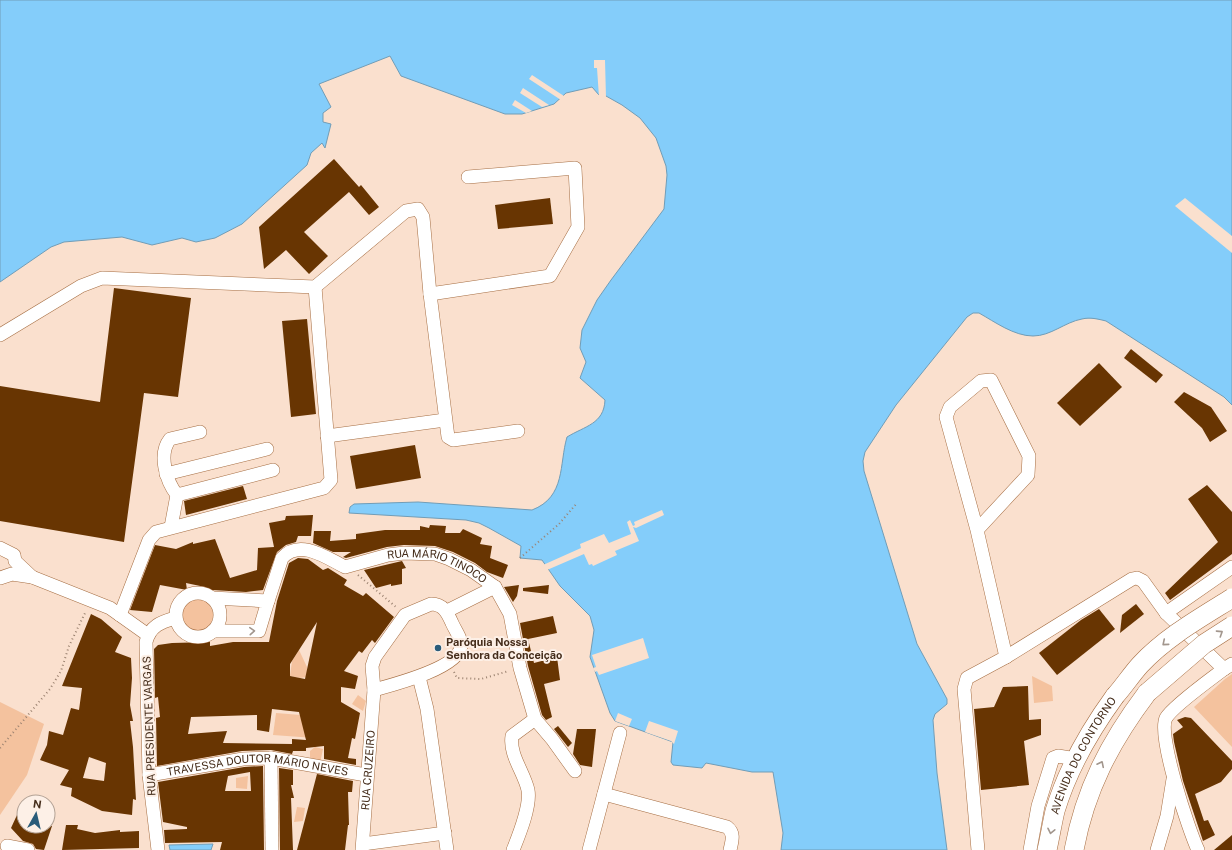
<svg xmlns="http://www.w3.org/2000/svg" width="1232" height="850" font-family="'Public Sans',sans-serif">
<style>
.green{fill:#f4c29e}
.water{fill:#84cdfa;stroke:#719db7}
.pier{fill:#fae0ce}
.building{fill:#683502;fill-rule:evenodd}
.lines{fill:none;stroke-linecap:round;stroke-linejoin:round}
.minor-casing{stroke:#a66e43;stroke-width:14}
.highway-casing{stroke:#a66e43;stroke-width:20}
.path{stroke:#9b8270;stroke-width:2;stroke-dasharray:1 3;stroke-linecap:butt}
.minor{stroke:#fff;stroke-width:13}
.highway{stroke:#fff;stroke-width:19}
.highway-bridge-casing{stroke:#a66e43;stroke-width:20;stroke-linecap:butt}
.highway-bridge{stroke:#fff;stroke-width:19}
.oneway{stroke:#a2968d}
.poi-dot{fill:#2a5c7a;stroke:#fdf0e7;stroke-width:1.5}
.labels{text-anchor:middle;stroke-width:4;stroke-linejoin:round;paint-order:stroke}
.street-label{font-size:11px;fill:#452d1b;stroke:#fdf0e7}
.poi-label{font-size:11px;font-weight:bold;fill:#452d1b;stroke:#fdf0e7;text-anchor:start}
</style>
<rect width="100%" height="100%" fill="#fae0ce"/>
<g class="green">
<circle cx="197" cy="615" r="16"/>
<path d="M299,650L307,667V677L300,678L290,676L292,661Z"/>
<path d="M1232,674V747L1194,707L1225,679Z"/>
<path d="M1032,676L1052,686L1053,701L1034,703Z"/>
<path d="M358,695L366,701L363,711L352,704Z"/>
<path d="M0,702L44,724L27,775L0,815Z"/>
<path d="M276,713L313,716L314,738L273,735Z"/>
<path d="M315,747L323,749L320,763L310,762V751Z"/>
<path d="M248,776L247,789L236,788V778Z"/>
<path d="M297,807L305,808L303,821L294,822Z"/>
</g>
<g class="water">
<path d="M0,0H1232V405L1224,397L1106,321C1098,319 1090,317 1082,319C1065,322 1051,336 1033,336C1014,336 995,322 979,313H973L967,317L896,405L865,452L863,461L864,471L917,644L947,699V704L935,714L933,720L937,773L947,850H781L783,833L773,772H752L706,763L702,768L673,765L671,762L673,742L615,721L610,713L590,657L594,630L590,616L560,586L542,560L520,558L521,546L489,528L479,523L466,520L349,513L350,507L354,504L418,502L532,510C566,497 559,464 567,437C585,426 604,424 605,400L580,378L586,362L580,348L582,330L597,300L611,280L664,209L667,175L666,166L656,138L640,118L622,105L606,96L599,95L592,87L566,93L554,104L522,114H505L401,76L390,56L319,84L331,107L323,113V122L331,124L325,148L322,143L311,153L307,165L242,224L215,238L196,242L182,238L152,245L122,237L64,242L51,247L0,282Z"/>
<path d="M213,844L211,850H170L169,845Z"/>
</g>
<g class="pier">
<path d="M594,60H605L606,98L599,97L597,68H594Z"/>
<path d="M532,75L564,96L566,97L561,100L529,79Z"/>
<path d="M523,88L549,105L542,107L520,93Z"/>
<path d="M515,100L532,111L526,113L512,105Z"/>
<path d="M1185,198L1232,236V253L1175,206Z"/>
<path d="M662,510L664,515L636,528L633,527L639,541L615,551L617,555L593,566L592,564L589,565L584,554L547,570L543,565L581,548L580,544L604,534L609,543L631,534L627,522L630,520L633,526L635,525L634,522Z"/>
<path d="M643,638L649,658L599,675L597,671L595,672L593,668L596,667L592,655Z"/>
<path d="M618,713L632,719L629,726L615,721Z"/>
<path d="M649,721L678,731L674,744L671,741L645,732Z"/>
</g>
<g class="building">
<path d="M334,159L359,187L361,185L379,207L369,215L349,192L304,232L328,256L309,274L286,250L264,269L259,227Z"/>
<path d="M550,198L553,224L498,229L495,205Z"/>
<path d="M114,288L191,298L178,397L144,393L124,542L0,521V386L100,402Z"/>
<path d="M307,319L316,414L291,417L282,321Z"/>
<path d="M1131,349L1163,375L1156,383L1124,358Z"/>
<path d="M1099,363L1122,387L1080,426L1057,403Z"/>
<path d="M1184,392L1211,407L1227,431L1210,442L1202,428L1174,402Z"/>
<path d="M415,445L421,478L356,489L350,456Z"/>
<path d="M1207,485L1232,512V554L1170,600L1165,593L1218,542L1188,499Z"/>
<path d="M243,486L247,499L186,515L184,501Z"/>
<path d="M313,515L311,536H298L296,542L286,545L277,552L263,590L246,592L212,590L206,592L205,587L186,583L187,590L160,585L152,612L130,610L155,545L176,549L193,542V544L215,539L230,578L257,570L258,548L274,547L269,523L285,520L286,516Z"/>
<path d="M430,525L446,526L445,533H460L463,529L482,538L480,544L492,546L490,558L508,565L503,578L487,572L475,563L453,552L435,546L404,545L387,547L346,558L343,557L351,552H333L313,543L314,531H331L330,541L356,539V534L385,530H420V526L429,528Z"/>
<path d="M298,558L308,559L323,570L328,568L347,580L344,585L363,596L366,593L394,617L375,643L372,640L362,653L359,651L344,671L358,676L355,689L341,687V702L360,713L355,739L352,738L348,758L356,759V765L324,759V746L306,748V751H293L292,754L271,750L242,751L157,766L156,718L160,717L158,697L155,698L154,649L158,645L172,643L210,642V646L233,642H269L277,601L289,563ZM317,622L305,679L290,676V664ZM272,709L299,712L306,740L292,739V744L223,743L227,731L188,734L191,717L257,715V730L269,732Z"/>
<path d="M402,561L406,568L402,569V584L391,586V584L376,588L364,570Z"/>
<path d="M519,585L517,596L513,602L504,587Z"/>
<path d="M549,585L548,594L523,591V588Z"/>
<path d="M1136,604L1144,614L1120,633L1122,615Z"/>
<path d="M1099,609L1115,629L1057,675L1039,653L1081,620Z"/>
<path d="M91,614L101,619L122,637L115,652L131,658L132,678L130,705L133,721H130L133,747L136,800L133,799L132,815L102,811L71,796L72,788L60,785L69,770L40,760L47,745L49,731L63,735L71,708L79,710L82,688L62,686ZM89,757L106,763L104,781L83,778Z"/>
<path d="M553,616L557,633L528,639L534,663L557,657L560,680L544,684L552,717L546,720L542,715L528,666L520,623Z"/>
<path d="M1028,686L1029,720L1041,719V735L1024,741L1029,785L981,790L974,709L994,707L1003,687Z"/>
<path d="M1185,717L1191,718L1232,761V769L1221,782L1195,794L1204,821L1208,820L1215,835L1203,841L1183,781L1174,742L1173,734L1183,727L1177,720Z"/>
<path d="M558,726L572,743L568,747L554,729Z"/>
<path d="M577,729H596L592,767L580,765L573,754Z"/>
<path d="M263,766L264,850H220L222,842L165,843L164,830L187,829V827L163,822L158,782L244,767ZM250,772L251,791H225L228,776Z"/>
<path d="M279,768L293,770V785H291L294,798H291L293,850H280Z"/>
<path d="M317,774L353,781L352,792H348L349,825H348L345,850H297Z"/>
<path d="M17,815L24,818V826H52L44,850L36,849L33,844L23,841L11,828Z"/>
<path d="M66,825H78L77,829L95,833L120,830V832L139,831V848L62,850Z"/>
<path d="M1232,835V850H1214Z"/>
</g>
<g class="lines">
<g class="minor-casing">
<g id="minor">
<path d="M430,294L550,276L578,227L575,168L468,177"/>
<path d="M0,335L81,286L102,278L315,287L406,211L418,209L423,217L430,294L448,437L453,440L518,431"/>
<path d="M327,436L445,420"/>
<path d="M166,474L267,449"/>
<path d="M177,495L273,470"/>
<path d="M171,527L177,495C166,481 158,454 170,439L200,432"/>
<path d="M977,530L1028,475L1029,456L991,380L981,381L950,407L946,417L977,530L1006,657L967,678L964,689L978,850"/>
<path d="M0,548L14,555L15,561L32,577"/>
<path d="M0,578L12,574L32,577L110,608L148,635"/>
<circle cx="198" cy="615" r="22"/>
<path d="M212,598L268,601L259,631H213"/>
<path id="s1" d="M268,601L282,558C300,538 327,558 345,567L388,555L404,553L435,554L449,559L471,570L495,587L510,614L520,668L535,719L552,739L575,771"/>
<path d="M431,604C444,604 448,614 452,623C455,630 462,639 461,646C459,668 392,685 374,690L372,666L375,657L405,615Z"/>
<path d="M447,611L495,587"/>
<path d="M1166,613L1232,567"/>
<path d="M120,615L149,540L156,532L324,488L331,480L315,287"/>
<path d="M1006,657L1132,579L1137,578L1143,581L1166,613L1224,669L1232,664"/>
<path d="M419,677L427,709L447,850"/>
<path d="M271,758L272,850"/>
<path id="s2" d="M149,775L243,759L271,758L366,775"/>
<path d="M604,794L727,827C735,833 732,841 730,850"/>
<path d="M363,844L445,833"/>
<path d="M7,846L28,850"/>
<path d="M158,850L149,775L146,642C150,626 161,622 175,618"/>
<path id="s3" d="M362,850L374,690"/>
<path d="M513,850C519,835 531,806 528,790C524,772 509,755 512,736L535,719"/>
<path d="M589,850L620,733"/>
<path d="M1030,850L1038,806L1053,758L1058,756L1076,759"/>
<path d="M1157,850L1167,816L1173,779"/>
<path d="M1198,850C1189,831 1157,735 1166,718C1173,706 1211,679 1224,669"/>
</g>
</g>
<g class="highway-casing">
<g id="highway">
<path id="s4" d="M1047,850C1050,837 1052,824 1055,811C1067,771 1091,729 1115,696"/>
<path d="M1074,850C1085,790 1110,742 1147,693"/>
</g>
</g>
<g class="path">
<path d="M520,558L559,524L577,503"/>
<path d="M358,575L396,607"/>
<path d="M454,672L457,678L481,679L509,671"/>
<path d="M0,748L50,689L61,671L69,646L86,611"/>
</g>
<use href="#minor" class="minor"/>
<use href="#highway" class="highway"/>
<g class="highway-bridge-casing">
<g id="highway-bridge">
<path d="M1147,693L1204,644L1232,626"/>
<path d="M1115,696C1124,686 1131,675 1140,665C1166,637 1200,618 1232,598"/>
</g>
</g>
<use href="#highway-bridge" class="highway-bridge"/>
</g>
<defs><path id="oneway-chevron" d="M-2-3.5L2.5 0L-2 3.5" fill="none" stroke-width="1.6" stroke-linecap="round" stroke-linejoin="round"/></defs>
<g class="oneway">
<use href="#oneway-chevron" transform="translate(252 631) rotate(-4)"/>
<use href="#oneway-chevron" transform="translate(1220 633) rotate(-33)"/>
<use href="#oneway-chevron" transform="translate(1165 643) rotate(140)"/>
<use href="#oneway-chevron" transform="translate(1101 764) rotate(-64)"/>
<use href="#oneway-chevron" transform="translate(1051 831) rotate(102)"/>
</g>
<circle class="poi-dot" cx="438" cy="648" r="4"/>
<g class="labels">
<g class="street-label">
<text dy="4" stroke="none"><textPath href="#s1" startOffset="211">RUA MÁRIO TINOCO</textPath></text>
<text transform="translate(149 726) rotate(-92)" y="4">RUA PRESIDENTE VARGAS</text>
<text dy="4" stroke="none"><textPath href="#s4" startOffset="102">AVENIDA DO CONTORNO</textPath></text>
<text dy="4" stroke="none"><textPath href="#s3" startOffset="80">RUA CRUZEIRO</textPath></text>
<text dy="4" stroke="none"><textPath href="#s2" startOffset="110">TRAVESSA DOUTOR MÁRIO NEVES</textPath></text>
</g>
<g class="poi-label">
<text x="446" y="646">Paróquia Nossa<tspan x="446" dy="13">Senhora da Conceição</tspan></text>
</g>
</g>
<g transform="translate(36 814) rotate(8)"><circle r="19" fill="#fdf0e7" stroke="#b3a295"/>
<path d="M0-3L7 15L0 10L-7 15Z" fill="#2a5c7a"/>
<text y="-6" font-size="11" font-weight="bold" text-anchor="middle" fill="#452d1b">N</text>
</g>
</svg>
